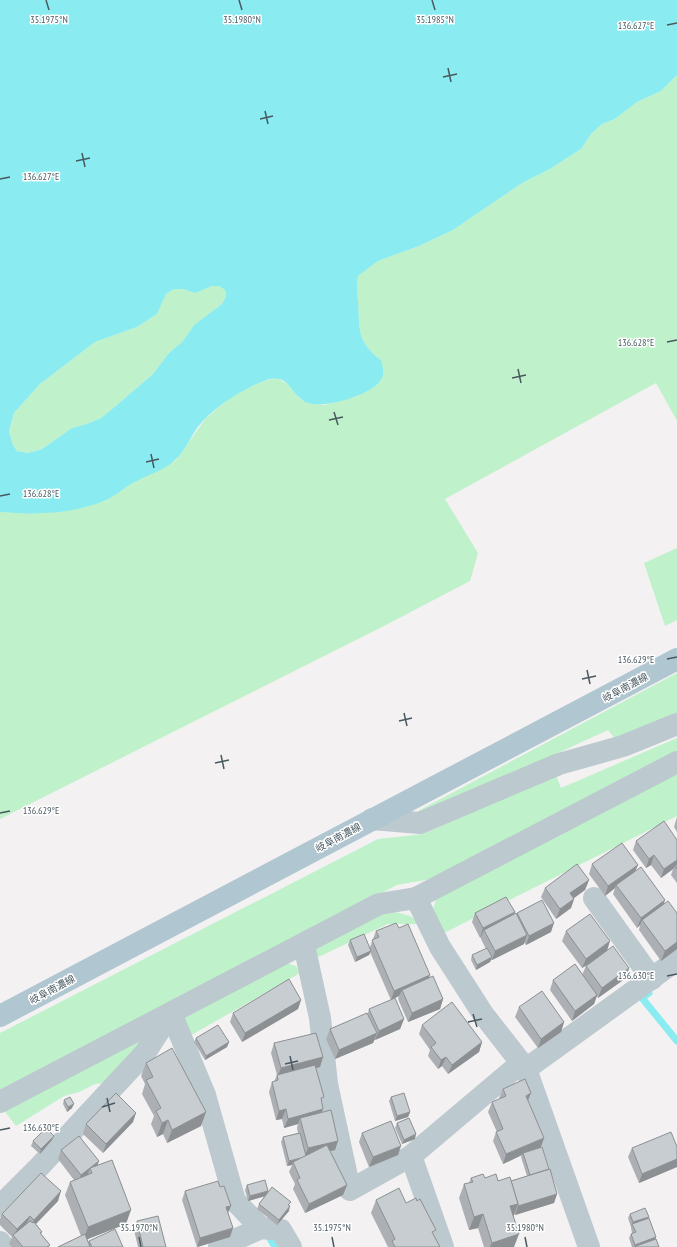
<svg xmlns="http://www.w3.org/2000/svg" width="677" height="1247" font-family="'PT Sans Narrow','Noto Sans JP',sans-serif">
<style>
.green{fill:#bff2ca}
.water{fill:#8aecf1;fill-rule:evenodd}
.lines{fill:none;stroke-linecap:round;stroke-linejoin:round}
.stream{stroke:#8aecf1;stroke-width:7}
.minor{stroke:#bcc9ce;stroke-width:22}
.major{stroke:#b0c6d1;stroke-width:22}
.wall{fill:#acb0b4}
.shaded-wall{fill:#8c9092}
.building{fill:#c8cdd1;stroke:#8c9092}
.ticks{fill:none;stroke:#485960;stroke-width:1.5}
.labels{text-anchor:middle;stroke-width:3;stroke-linejoin:round;paint-order:stroke}
.street-label{font-size:10px;fill:#485960;stroke:#fff}
.ticks-label{font-size:10px;text-anchor:middle;fill:#485960;stroke:#fff;stroke-width:3;stroke-linejoin:round;paint-order:stroke}
</style>
<rect width="100%" height="100%" fill="#f4f1f2"/>
<g class="green">
<path d="M677,75V421L656,383L445,499L478,553L470,581L384,626L0,819V512L105,501L132,483L175,461L206,418L232,396L263,381L277,378L291,386L299,398L309,403L324,405L358,396L381,360C356,341 360,329 358,302C357,292 357,285 358,276L378,261L419,246L453,230L522,183L550,169L581,149L591,134L602,124L615,119L637,102L661,91Z"/>
<path d="M212,286H219L225,290L226,296L222,304L194,325L183,341L169,353L153,374L117,405L101,418L87,424L72,428L42,449L28,453L17,451L13,445L9,431L14,413L40,384L95,342L137,327L157,314L166,294L174,289H183L195,292Z"/>
<path d="M677,548V620L665,626L644,563Z"/>
<path d="M677,673V715L616,740L608,730L422,816L418,811Z"/>
<path d="M677,738V751L443,877L397,885L0,1093V1033L378,839L423,834L556,775L561,788Z"/>
<path d="M671,773L677,775V816L444,933L433,909L438,894Z"/>
<path d="M383,911C394,913 413,912 418,924H388L310,961L313,948Z"/>
<path d="M283,962L296,966L300,973L188,1037L184,1019L190,1012Z"/>
<path d="M139,1038L144,1042L105,1083L95,1084L79,1092L64,1096L16,1126L3,1109Z"/>
</g>
<path class="water" d="M0,0H677V75L661,91L637,102L615,119L602,124L591,134L581,149L550,169L522,183L453,230L419,246L378,261L358,276C357,285 357,292 358,301C360,329 356,341 381,360C382,364 384,370 383,375C379,394 325,409 308,403C289,396 291,369 261,382C237,393 214,407 197,428C190,438 185,451 175,460C165,470 147,475 135,482C124,487 115,497 104,501C72,514 36,515 2,512H0ZM212,286H219L225,290L226,296L222,304L194,325L183,341L169,353L153,374L117,405L101,418L87,424L72,428L42,449L28,453L17,451L13,445L9,431L14,413L40,384L95,342L137,327L157,314L166,294L174,289H183L195,293Z"/>
<g class="lines">
<g class="stream">
<path d="M649,993L642,998L677,1041"/>
<path d="M268,1235L275,1247"/>
</g>
<g class="minor">
<path d="M372,819L420,823L559,764L623,746L677,724"/>
<path d="M416,898L440,947L483,1014L526,1069L589,1247"/>
<path d="M594,898L652,979"/>
<path d="M304,945L320,1018L327,1084L350,1190L411,1156L521,1063"/>
<path d="M171,1013L205,1095L235,1201L261,1228L281,1230L291,1247"/>
<path d="M526,1069L677,960"/>
<path d="M0,1102L379,904L416,898L677,762"/>
<path d="M411,1156L443,1247"/>
<path d="M0,1206L40,1166L145,1053L170,1014"/>
<path d="M0,1242L4,1247"/>
<path d="M219,1247L261,1228"/>
</g>
<path class="major" d="M0,1016L677,659"/>
</g>
<g class="wall">
<path d="M677,817V832L674,827Z"/>
<path d="M677,840V883L671,875L673,869L661,878L651,865L646,868L633,850L636,841Z"/>
<path d="M592,864L638,865L635,871L664,905L677,913V949L661,961L639,930L640,925L637,928L613,894L615,888L605,896L589,874Z"/>
<path d="M589,880L585,890L574,898V899L571,908L556,919L541,897L545,888Z"/>
<path d="M475,913L514,915L517,914V913L551,932L526,945L524,942V944L492,960H491L490,962L476,970L471,960L472,955L486,949L481,939V937L480,938L472,922Z"/>
<path d="M399,928L443,999L440,1009L408,1022L398,999L399,996L391,1000L370,952L369,955L355,962L348,945L350,940L370,947L376,931Z"/>
<path d="M566,931L607,950L629,968L626,978L598,998L597,996L594,1004L572,1021L550,990L553,980L582,975L586,966L582,968L562,941Z"/>
<path d="M301,1000L298,1009L242,1042L230,1022L233,1013Z"/>
<path d="M519,1007L564,1022L561,1032L538,1048L515,1017Z"/>
<path d="M369,1009L404,1019L400,1029L375,1040V1039L373,1043L335,1059L326,1039L330,1029L368,1013Z"/>
<path d="M422,1025L482,1042L479,1052L448,1074L442,1066L438,1069L428,1056L430,1050L419,1034Z"/>
<path d="M196,1038L229,1042L227,1047L205,1060L194,1042Z"/>
<path d="M274,1043L323,1057L320,1067L316,1068L322,1102V1113L338,1141L335,1150L330,1151L347,1185L343,1195L305,1213L293,1189L295,1184L289,1172L292,1165L287,1166L281,1142L283,1137L298,1133L297,1128L298,1124L284,1128L282,1119L276,1120L269,1092L272,1082H274L277,1075L271,1053Z"/>
<path d="M146,1063L201,1126L167,1143L163,1134L157,1137L151,1124L154,1116L142,1094L145,1084L141,1076Z"/>
<path d="M503,1089L528,1101L541,1147L557,1194L554,1203L515,1215L514,1214V1247H484L478,1228L469,1230L459,1198L464,1184L469,1183L471,1178H485L498,1181H511L527,1176L521,1157L522,1155L503,1164L493,1141L496,1132H497L488,1112L492,1102L500,1099L499,1098Z"/>
<path d="M391,1097L410,1112L408,1117L395,1121L389,1101Z"/>
<path d="M64,1100L72,1108L67,1112L63,1104Z"/>
<path d="M133,1122L103,1153L83,1134L86,1124Z"/>
<path d="M397,1123L415,1139L402,1144L395,1128Z"/>
<path d="M362,1133L398,1155L369,1167L359,1142Z"/>
<path d="M52,1140L40,1154L31,1146L33,1141Z"/>
<path d="M632,1148L677,1159V1167L639,1183L628,1157Z"/>
<path d="M61,1150L99,1161L97,1166L126,1224L87,1239L88,1242L89,1241L123,1247H58L81,1236L65,1195L70,1182L74,1180L58,1159Z"/>
<path d="M247,1185L268,1191L267,1194L289,1205V1211L277,1225L257,1209L259,1204L265,1196L248,1201L245,1190Z"/>
<path d="M220,1187L231,1206L228,1212L230,1237L198,1247H197L182,1200L185,1191Z"/>
<path d="M376,1200L406,1203L434,1235L440,1247H388L371,1213Z"/>
<path d="M58,1201L36,1224L42,1232L41,1234L50,1245L49,1247H12L9,1244L12,1237L0,1225V1219L2,1214Z"/>
<path d="M630,1214L648,1218L656,1239L659,1247H632L629,1238L631,1234L632,1233L631,1228V1227L628,1218Z"/>
<path d="M137,1221L166,1247H138L134,1230Z"/>
</g>
<g class="shaded-wall">
<path d="M654,855L651,865L646,868L649,859Z"/>
<path d="M677,860V867L675,866L673,869L661,878L664,869Z"/>
<path d="M638,865L634,874L616,885L615,888L605,896L608,886Z"/>
<path d="M589,880L585,890L567,903L570,893Z"/>
<path d="M574,899L571,908L556,919L560,909Z"/>
<path d="M665,900L662,910L642,920L640,925L637,928L641,918Z"/>
<path d="M515,912L511,921L484,930L481,937L480,938L483,928Z"/>
<path d="M554,923L551,932L526,945L529,936Z"/>
<path d="M527,935L524,944L492,960L495,951Z"/>
<path d="M610,941L607,951L582,968L586,959Z"/>
<path d="M677,942V949L661,961L665,951Z"/>
<path d="M371,951L369,955L355,962L357,957Z"/>
<path d="M492,957L490,962L476,970L477,965Z"/>
<path d="M629,968L626,978L598,998L602,988Z"/>
<path d="M430,975L427,984L402,990L399,996L391,1000L394,991Z"/>
<path d="M597,995L594,1004L572,1021L575,1011Z"/>
<path d="M443,999L440,1009L408,1022L412,1013Z"/>
<path d="M301,1000L298,1009L242,1042L245,1033Z"/>
<path d="M404,1019L400,1029L375,1040L379,1031Z"/>
<path d="M564,1022L561,1032L538,1048L541,1039Z"/>
<path d="M377,1033L373,1043L335,1059L339,1050Z"/>
<path d="M229,1042L227,1047L205,1060L206,1056Z"/>
<path d="M482,1042L479,1052L448,1074L452,1065Z"/>
<path d="M323,1057L320,1067L277,1077L281,1068Z"/>
<path d="M446,1057L442,1066L438,1069L441,1060Z"/>
<path d="M531,1093L527,1103L526,1096Z"/>
<path d="M74,1104L72,1108L67,1112L68,1107Z"/>
<path d="M286,1109L282,1119L276,1120L279,1111Z"/>
<path d="M323,1109L320,1119L300,1118L298,1124L284,1128L288,1119Z"/>
<path d="M206,1112L201,1126L167,1143L172,1130Z"/>
<path d="M410,1112L408,1117L395,1121L397,1116Z"/>
<path d="M136,1113L133,1122L103,1153L106,1144Z"/>
<path d="M168,1120L163,1134L157,1137L162,1123Z"/>
<path d="M416,1134L415,1139L402,1144L404,1140Z"/>
<path d="M54,1136L52,1140L40,1154L41,1149Z"/>
<path d="M544,1138L541,1147L523,1153L522,1155L503,1164L506,1154Z"/>
<path d="M338,1141L335,1150L306,1157L293,1162L292,1165L287,1166L289,1161L304,1158L308,1148Z"/>
<path d="M401,1146L398,1155L369,1167L373,1157Z"/>
<path d="M677,1159V1167L639,1183L642,1174Z"/>
<path d="M99,1161L95,1171L90,1168L87,1177L77,1185L81,1175Z"/>
<path d="M347,1185L343,1195L305,1213L309,1204Z"/>
<path d="M61,1191L58,1201L30,1230L34,1220Z"/>
<path d="M268,1191L266,1196L248,1201L250,1196Z"/>
<path d="M557,1194L554,1203L515,1215L518,1206Z"/>
<path d="M518,1204L513,1217L510,1206Z"/>
<path d="M231,1206L227,1215L226,1207Z"/>
<path d="M290,1206L289,1211L277,1225L279,1220Z"/>
<path d="M131,1210L126,1224L83,1241L88,1227Z"/>
<path d="M483,1214L478,1228L469,1230L474,1217Z"/>
<path d="M30,1216L26,1225L14,1237L17,1229Z"/>
<path d="M649,1217L647,1221L632,1224L631,1227L633,1222Z"/>
<path d="M233,1228L230,1237L197,1247L200,1238Z"/>
<path d="M519,1234L514,1247H490L492,1243Z"/>
<path d="M656,1237L654,1242L634,1247L635,1245Z"/>
</g>
<g class="building">
<path d="M664,821L677,840V860L664,869L654,855L649,859L636,841Z"/>
<path d="M622,843L638,865L608,886L592,864Z"/>
<path d="M577,864L589,880L570,893L574,899L560,909L545,888Z"/>
<path d="M677,864V869L675,866Z"/>
<path d="M641,867L665,900L641,918L616,885Z"/>
<path d="M506,897L515,912L483,928L475,913Z"/>
<path d="M542,900L554,923L529,936L517,913Z"/>
<path d="M668,901L677,913V942L665,951L642,920Z"/>
<path d="M516,913L527,935L495,951L484,930Z"/>
<path d="M590,914L610,941L586,959L566,931Z"/>
<path d="M396,923L399,928L408,924L430,975L394,991L372,940L379,937L376,931Z"/>
<path d="M364,934L371,951L357,957L350,940Z"/>
<path d="M613,946L629,968L602,988L586,966Z"/>
<path d="M487,948L492,957L477,965L472,955Z"/>
<path d="M575,964L597,995L575,1011L553,980Z"/>
<path d="M433,976L443,999L412,1013L402,990Z"/>
<path d="M289,979L301,1000L245,1033L233,1013Z"/>
<path d="M542,991L564,1022L541,1039L519,1007Z"/>
<path d="M395,998L404,1019L379,1031L369,1009Z"/>
<path d="M452,1002L482,1042L452,1065L446,1057L441,1060L431,1047L436,1043L422,1025Z"/>
<path d="M367,1013L377,1033L339,1050L330,1029Z"/>
<path d="M218,1025L229,1042L206,1056L196,1038Z"/>
<path d="M316,1033L323,1057L281,1068L274,1043Z"/>
<path d="M172,1048L206,1112L172,1130L168,1120L162,1123L156,1111L161,1108L146,1080L153,1077L146,1063Z"/>
<path d="M315,1065L324,1097L321,1098L323,1109L288,1119L286,1109L279,1111L272,1082L278,1080L277,1075Z"/>
<path d="M525,1079L531,1093L526,1096L544,1138L506,1154L496,1132L503,1129L492,1102L506,1096L503,1089Z"/>
<path d="M116,1093L136,1113L106,1144L86,1124Z"/>
<path d="M404,1093L410,1112L397,1116L391,1097Z"/>
<path d="M70,1097L74,1104L68,1107L64,1100Z"/>
<path d="M331,1110L338,1141L308,1148L300,1118Z"/>
<path d="M409,1118L416,1134L404,1140L397,1123Z"/>
<path d="M391,1121L401,1146L373,1157L362,1133Z"/>
<path d="M46,1128L54,1136L41,1149L33,1141Z"/>
<path d="M671,1132L677,1147V1159L642,1174L632,1148Z"/>
<path d="M300,1133L306,1156L301,1158L289,1161L283,1137Z"/>
<path d="M79,1136L99,1161L81,1175L61,1150Z"/>
<path d="M327,1145L347,1185L309,1204L297,1180L300,1178L293,1162Z"/>
<path d="M542,1147L549,1169L530,1175L523,1153Z"/>
<path d="M112,1160L131,1210L88,1227L70,1182L92,1173L90,1168Z"/>
<path d="M550,1169L557,1194L518,1206V1204L511,1181Z"/>
<path d="M41,1173L61,1191L34,1220L30,1216L17,1229L2,1214Z"/>
<path d="M483,1174L485,1178L496,1174L498,1181L510,1177L518,1204L510,1206L519,1234L492,1243L483,1214L474,1217L464,1184L473,1182L471,1178Z"/>
<path d="M265,1180L268,1191L250,1196L247,1185Z"/>
<path d="M218,1181L220,1187L224,1186L231,1206L226,1207L233,1228L200,1238L185,1191Z"/>
<path d="M272,1187L291,1202L288,1205L290,1206L279,1220L259,1204Z"/>
<path d="M399,1188L406,1203L416,1198L417,1201L420,1199L436,1230L432,1232L440,1247H395L392,1241L395,1239L376,1200Z"/>
<path d="M645,1208L649,1217L633,1222L630,1214Z"/>
<path d="M158,1216L166,1247H143L137,1221Z"/>
<path d="M649,1218L656,1237L635,1245L631,1234L636,1232L632,1224Z"/>
<path d="M30,1221L33,1223L34,1222L42,1232L40,1233L50,1245L47,1247H23L13,1235Z"/>
<path d="M115,1229L123,1247H92L89,1241Z"/>
<path d="M85,1234L90,1247H58Z"/>
<path d="M656,1239L659,1247H636V1246Z"/>
</g>
<path class="ticks" d="M46,0L49,10M239,0L242,10M432,0L435,10M667,25L677,23M448,68L451,82M443,77L457,74M265,111L268,124M260,119L273,116M82,153L85,167M76,161L90,158M0,179L10,177M667,342L677,340M518,369L521,383M512,378L526,375M334,412L338,425M329,420L343,417M151,454L154,468M146,462L159,459M0,496L10,494M667,659L677,657M587,670L590,684M582,679L596,676M404,713L407,726M399,721L412,718M221,755L224,769M215,763L229,760M0,813L10,811M667,976L677,974M473,1014L477,1027M468,1022L482,1019M290,1056L293,1070M285,1064L298,1061M107,1098L110,1112M102,1107L115,1103M0,1130L10,1128M139,1237L141,1247M332,1237L334,1247M525,1237L527,1247"/>
<g class="labels">
<g class="street-label">
<text transform="translate(625 687) rotate(-28)" y="4">岐阜南濃線</text>
<text transform="translate(338 837) rotate(-28)" y="4">岐阜南濃線</text>
<text transform="translate(52 989) rotate(-28)" y="4">岐阜南濃線</text>
</g>
</g>
<g class="ticks-label">
<text x="242" y="23">35.1980°N</text>
<text x="435" y="23">35.1985°N</text>
<text x="49" y="23">35.1975°N</text>
<text x="636" y="29">136.627°E</text>
<text x="41" y="180">136.627°E</text>
<text x="636" y="346">136.628°E</text>
<text x="41" y="497">136.628°E</text>
<text x="636" y="663">136.629°E</text>
<text x="41" y="814">136.629°E</text>
<text x="636" y="979">136.630°E</text>
<text x="41" y="1131">136.630°E</text>
<text x="139" y="1231">35.1970°N</text>
<text x="332" y="1231">35.1975°N</text>
<text x="525" y="1231">35.1980°N</text>
</g>
</svg>
